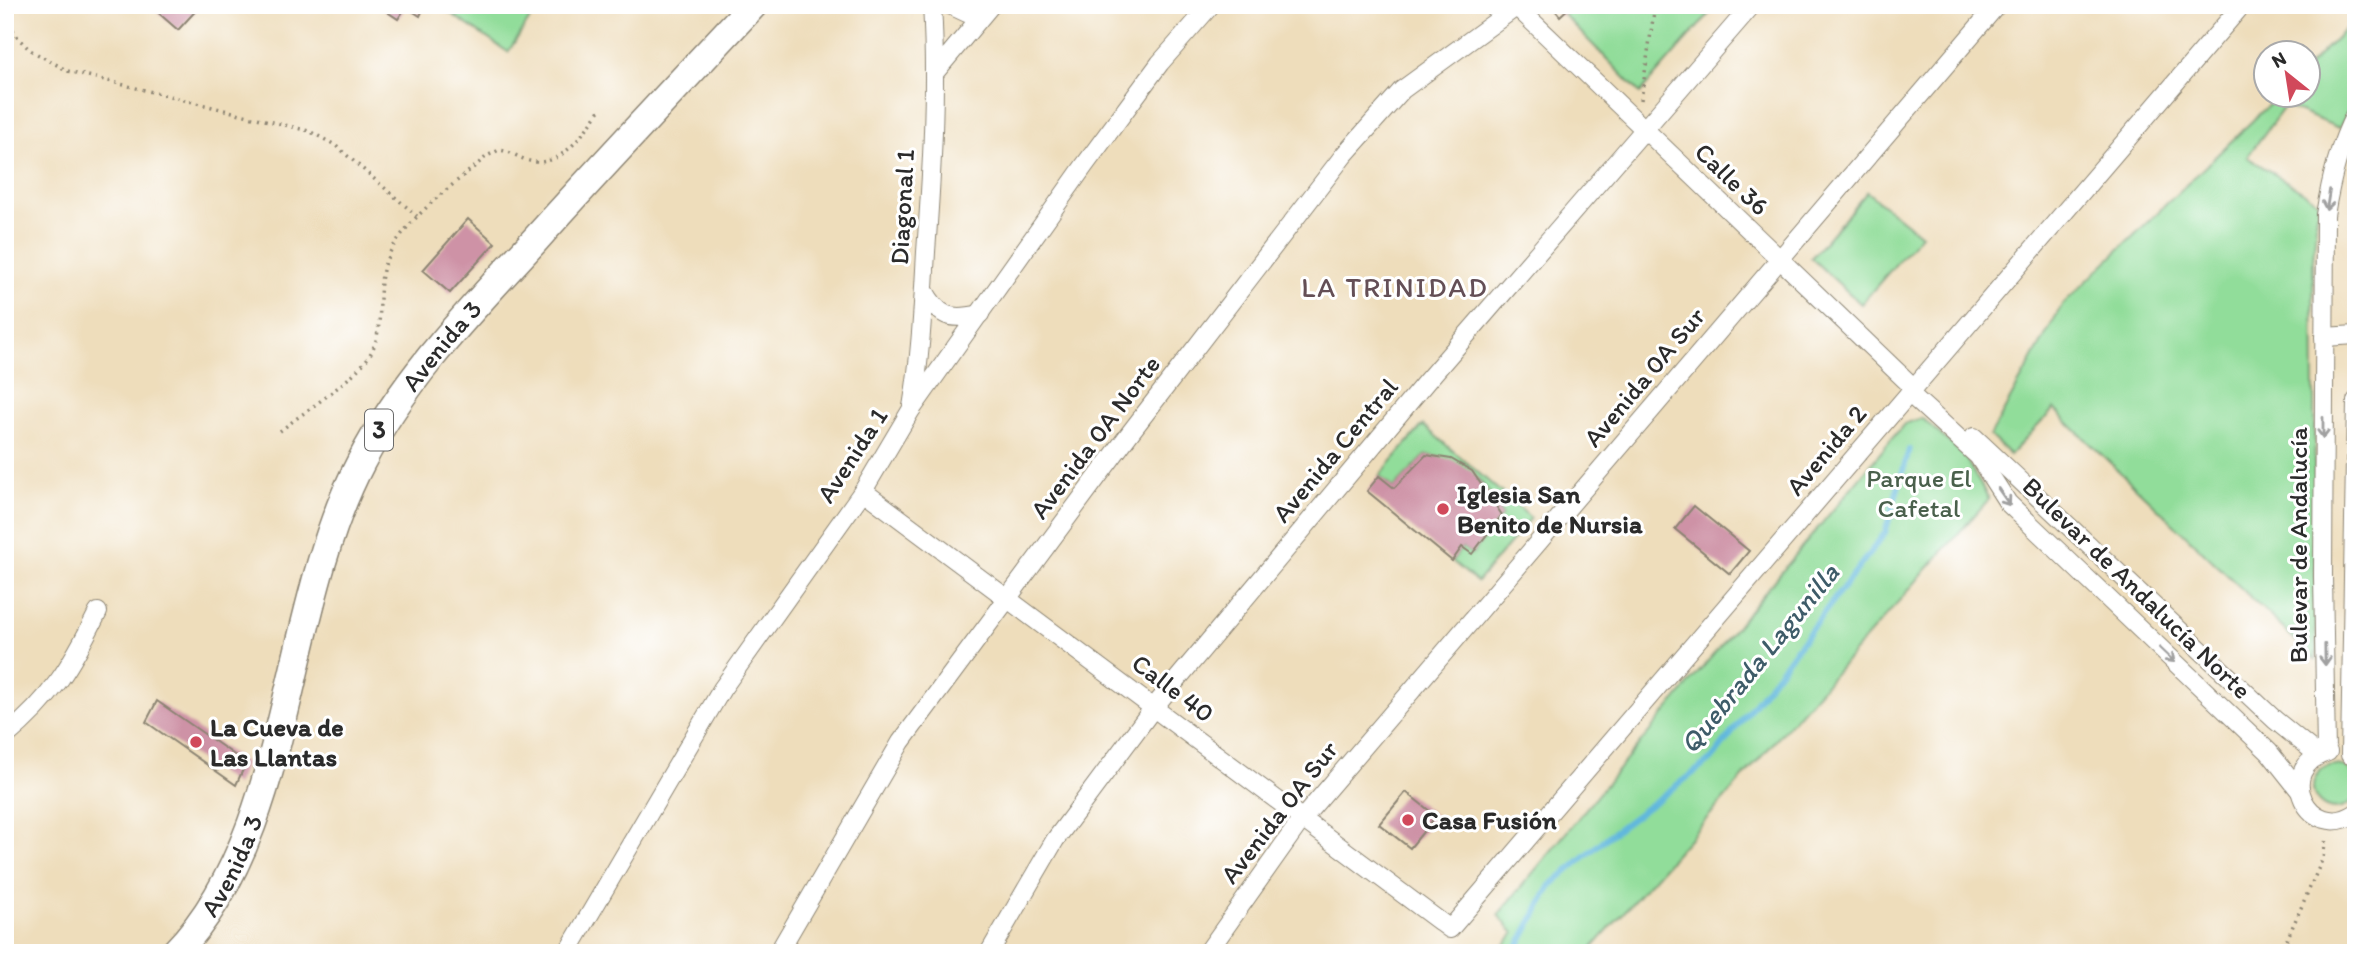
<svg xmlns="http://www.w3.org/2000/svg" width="2361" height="958" font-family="Itim,sans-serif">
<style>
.green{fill:#91dd9a;stroke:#5e8462;stroke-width:2}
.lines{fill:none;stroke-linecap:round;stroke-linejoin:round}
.stream{stroke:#60b7dd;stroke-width:6}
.building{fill:#ce92a6}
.minor-casing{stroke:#8c8473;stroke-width:20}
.primary-casing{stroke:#8c8473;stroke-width:31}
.path{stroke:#8c8473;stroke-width:3.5;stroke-dasharray:2 5;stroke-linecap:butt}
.minor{stroke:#fff;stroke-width:18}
.primary{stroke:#fff;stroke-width:28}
.oneway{stroke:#a0a0a0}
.poi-dot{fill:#d1495b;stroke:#fff;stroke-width:2.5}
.labels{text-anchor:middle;stroke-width:6;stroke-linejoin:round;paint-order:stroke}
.shield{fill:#fff;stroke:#6b6b6b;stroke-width:2}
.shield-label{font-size:24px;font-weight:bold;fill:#2b2b2b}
.street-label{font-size:26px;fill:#2b2b2b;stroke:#fff}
.park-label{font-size:26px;fill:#4a604c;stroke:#fff}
.poi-label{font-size:26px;font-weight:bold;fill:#2b2b2b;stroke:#fff;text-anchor:start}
.neighbourhood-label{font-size:28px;letter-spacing:2px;fill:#644f56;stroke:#fff}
.water-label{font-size:28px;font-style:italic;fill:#3e5c69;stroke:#fff}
</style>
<rect width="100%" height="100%" fill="#fff"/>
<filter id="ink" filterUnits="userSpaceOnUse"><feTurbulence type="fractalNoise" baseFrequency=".0143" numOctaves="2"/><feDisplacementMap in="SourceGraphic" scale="14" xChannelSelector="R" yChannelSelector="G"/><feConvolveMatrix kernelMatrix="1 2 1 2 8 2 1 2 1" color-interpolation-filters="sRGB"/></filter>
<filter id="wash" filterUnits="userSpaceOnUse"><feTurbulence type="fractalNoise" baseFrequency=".00686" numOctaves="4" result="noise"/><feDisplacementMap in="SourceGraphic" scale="28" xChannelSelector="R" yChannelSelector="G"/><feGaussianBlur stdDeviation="1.57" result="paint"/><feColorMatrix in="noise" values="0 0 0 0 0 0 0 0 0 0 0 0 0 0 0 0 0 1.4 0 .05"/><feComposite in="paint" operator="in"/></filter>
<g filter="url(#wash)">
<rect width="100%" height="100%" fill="#edb"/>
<g class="green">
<path d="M438,5H539L508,52Z"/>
<path d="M1554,5H1717L1640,93Z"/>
<path d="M2356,19V98L2339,128L2285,106L2247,157L2318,201L2313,261L2316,660L2054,409L2010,455L1990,436L2062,305L2279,95L2308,94L2309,65Z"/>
<path d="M1867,192L1921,235L1861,304L1811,258Z"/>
<path d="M1922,418L1964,456L1989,499L1588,953H1498L1514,933L1498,915L1904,424Z"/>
<path d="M1423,425L1531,518L1477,582L1452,561L1462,547L1472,554L1502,515C1485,480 1466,461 1426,455L1394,488L1379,476Z"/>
<circle cx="2335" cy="787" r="22"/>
</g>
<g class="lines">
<path class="stream" d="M1515,953L1551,885L1610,835L1712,759L1885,533L1909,450"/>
</g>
<g id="blocks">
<g class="building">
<path d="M159,5H201L178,30L155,10Z"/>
<path d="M377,5H425L420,16L406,7L398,19Z"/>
<path d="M1551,5H1572L1560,16Z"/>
<path d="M468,219L495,243L450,293L423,270Z"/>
<path d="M1426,455L1451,459L1472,471L1502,515L1472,554L1462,547L1452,561L1367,491L1379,476L1394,488Z"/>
<path d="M1694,506L1749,551L1730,574L1675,529Z"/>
<path d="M157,701L246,763L236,785L146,722Z"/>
<path d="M1406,792L1436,816L1410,848L1379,824Z"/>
</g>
</g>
</g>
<g filter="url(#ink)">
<use href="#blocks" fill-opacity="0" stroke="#8c8473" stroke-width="2"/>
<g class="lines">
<g class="minor-casing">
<g id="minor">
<path d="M950,5L967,13L987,9"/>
<path d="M1515,5L1914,388"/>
<path d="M936,71L991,5"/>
<path d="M924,290C939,317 950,321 980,314"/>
<path d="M2324,337L2356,335"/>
<path d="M1909,393L1978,456L2008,503L2269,752L2300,791"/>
<path d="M912,407C921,355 923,304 926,252C932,169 937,88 932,5"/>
<path d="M1974,437L2275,720L2318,755"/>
<path d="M863,491L1450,929L2242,5"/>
<path d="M5,737C53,697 71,666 98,612"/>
<path d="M2326,752L2323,576L2325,215C2331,179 2339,145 2356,113"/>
<path d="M2328,752C2272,768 2309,844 2356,813"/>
<path d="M2350,755L2356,401"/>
<path d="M567,953L722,689L863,491L911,410L1084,166L1160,63L1211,5"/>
<path d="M778,953L901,742L1130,433L1344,155L1402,90L1516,7"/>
<path d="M989,953L1055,840L1154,707L1426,382L1752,5"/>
<path d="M1207,953L1302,819L1997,5"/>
</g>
</g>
<g class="primary-casing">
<g id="primary">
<path id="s1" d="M175,953C293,832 282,612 361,462C405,377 471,310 536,239C607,160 680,83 753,5"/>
</g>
</g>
<g class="path">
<path d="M5,18L19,39L30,50L68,71L309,131L335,145L417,216"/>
<path d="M1641,100L1655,5"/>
<path d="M280,431C304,412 350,382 367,359C385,334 377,304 382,275C390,228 453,186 487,156L499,150C512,151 522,161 535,162C566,164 585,130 601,109"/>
<path d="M2281,953L2323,858L2326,838"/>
</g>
<use href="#minor" class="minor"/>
<use href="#primary" class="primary"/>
</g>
<defs><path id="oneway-shaft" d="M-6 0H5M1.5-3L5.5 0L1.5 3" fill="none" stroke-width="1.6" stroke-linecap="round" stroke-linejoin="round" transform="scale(1.75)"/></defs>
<g class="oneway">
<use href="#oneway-shaft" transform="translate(2328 200) rotate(99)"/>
<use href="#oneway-shaft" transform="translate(2323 428) rotate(90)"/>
<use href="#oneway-shaft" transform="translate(2004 497) rotate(55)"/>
<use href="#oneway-shaft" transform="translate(2167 655) rotate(44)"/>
<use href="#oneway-shaft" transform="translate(2325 655) rotate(89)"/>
</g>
</g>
<g class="poi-dot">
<circle cx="1443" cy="509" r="7"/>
<circle cx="196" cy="742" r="7"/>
<circle cx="1408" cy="820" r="7"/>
</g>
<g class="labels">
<rect class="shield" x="365" y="409.5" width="28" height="41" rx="5"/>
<g class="shield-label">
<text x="379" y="438">3</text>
</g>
<g class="street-label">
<text transform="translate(1732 179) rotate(44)" y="9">Calle 36</text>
<text transform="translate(902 207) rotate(-87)" y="9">Diagonal 1</text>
<text dy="9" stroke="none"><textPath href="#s1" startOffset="672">Avenida 3</textPath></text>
<text transform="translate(1644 377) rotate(-50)" y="9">Avenida 0A Sur</text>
<text transform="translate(1095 437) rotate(-53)" y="9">Avenida 0A Norte</text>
<text transform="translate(1335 450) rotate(-50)" y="9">Avenida Central</text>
<text transform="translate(1826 450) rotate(-50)" y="9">Avenida 2</text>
<text transform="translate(852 455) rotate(-57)" y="9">Avenida 1</text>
<text transform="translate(2298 545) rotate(-90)" y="9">Bulevar de Andalucía</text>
<text transform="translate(2137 588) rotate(44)" y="9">Bulevar de Andalucía Norte</text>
<text transform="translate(1173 688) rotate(37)" y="9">Calle 40</text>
<text transform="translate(1279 812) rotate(-52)" y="9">Avenida 0A Sur</text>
<text dy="9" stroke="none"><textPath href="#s1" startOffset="105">Avenida 3</textPath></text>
</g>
<g class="park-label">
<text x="1919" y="487">Parque El<tspan x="1919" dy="30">Cafetal</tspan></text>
</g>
<g class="poi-label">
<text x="1457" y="503">Iglesia San<tspan x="1457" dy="30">Benito de Nursia</tspan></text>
<text x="210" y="736">La Cueva de<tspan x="210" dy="30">Las Llantas</tspan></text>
<text x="1422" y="829">Casa Fusión</text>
</g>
<g class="neighbourhood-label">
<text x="1395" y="297">LA TRINIDAD</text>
</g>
<g class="water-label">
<text transform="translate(1759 658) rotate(-51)" y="10">Quebrada Lagunilla</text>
</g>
</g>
<rect width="2361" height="958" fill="none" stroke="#fff" stroke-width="28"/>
<g transform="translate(2287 74) rotate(330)"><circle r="33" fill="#ffffff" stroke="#aaaaaa" stroke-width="2"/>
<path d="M0-5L12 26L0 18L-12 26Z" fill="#d1495b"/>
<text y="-10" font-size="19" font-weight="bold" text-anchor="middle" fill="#2b2b2b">N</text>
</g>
</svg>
